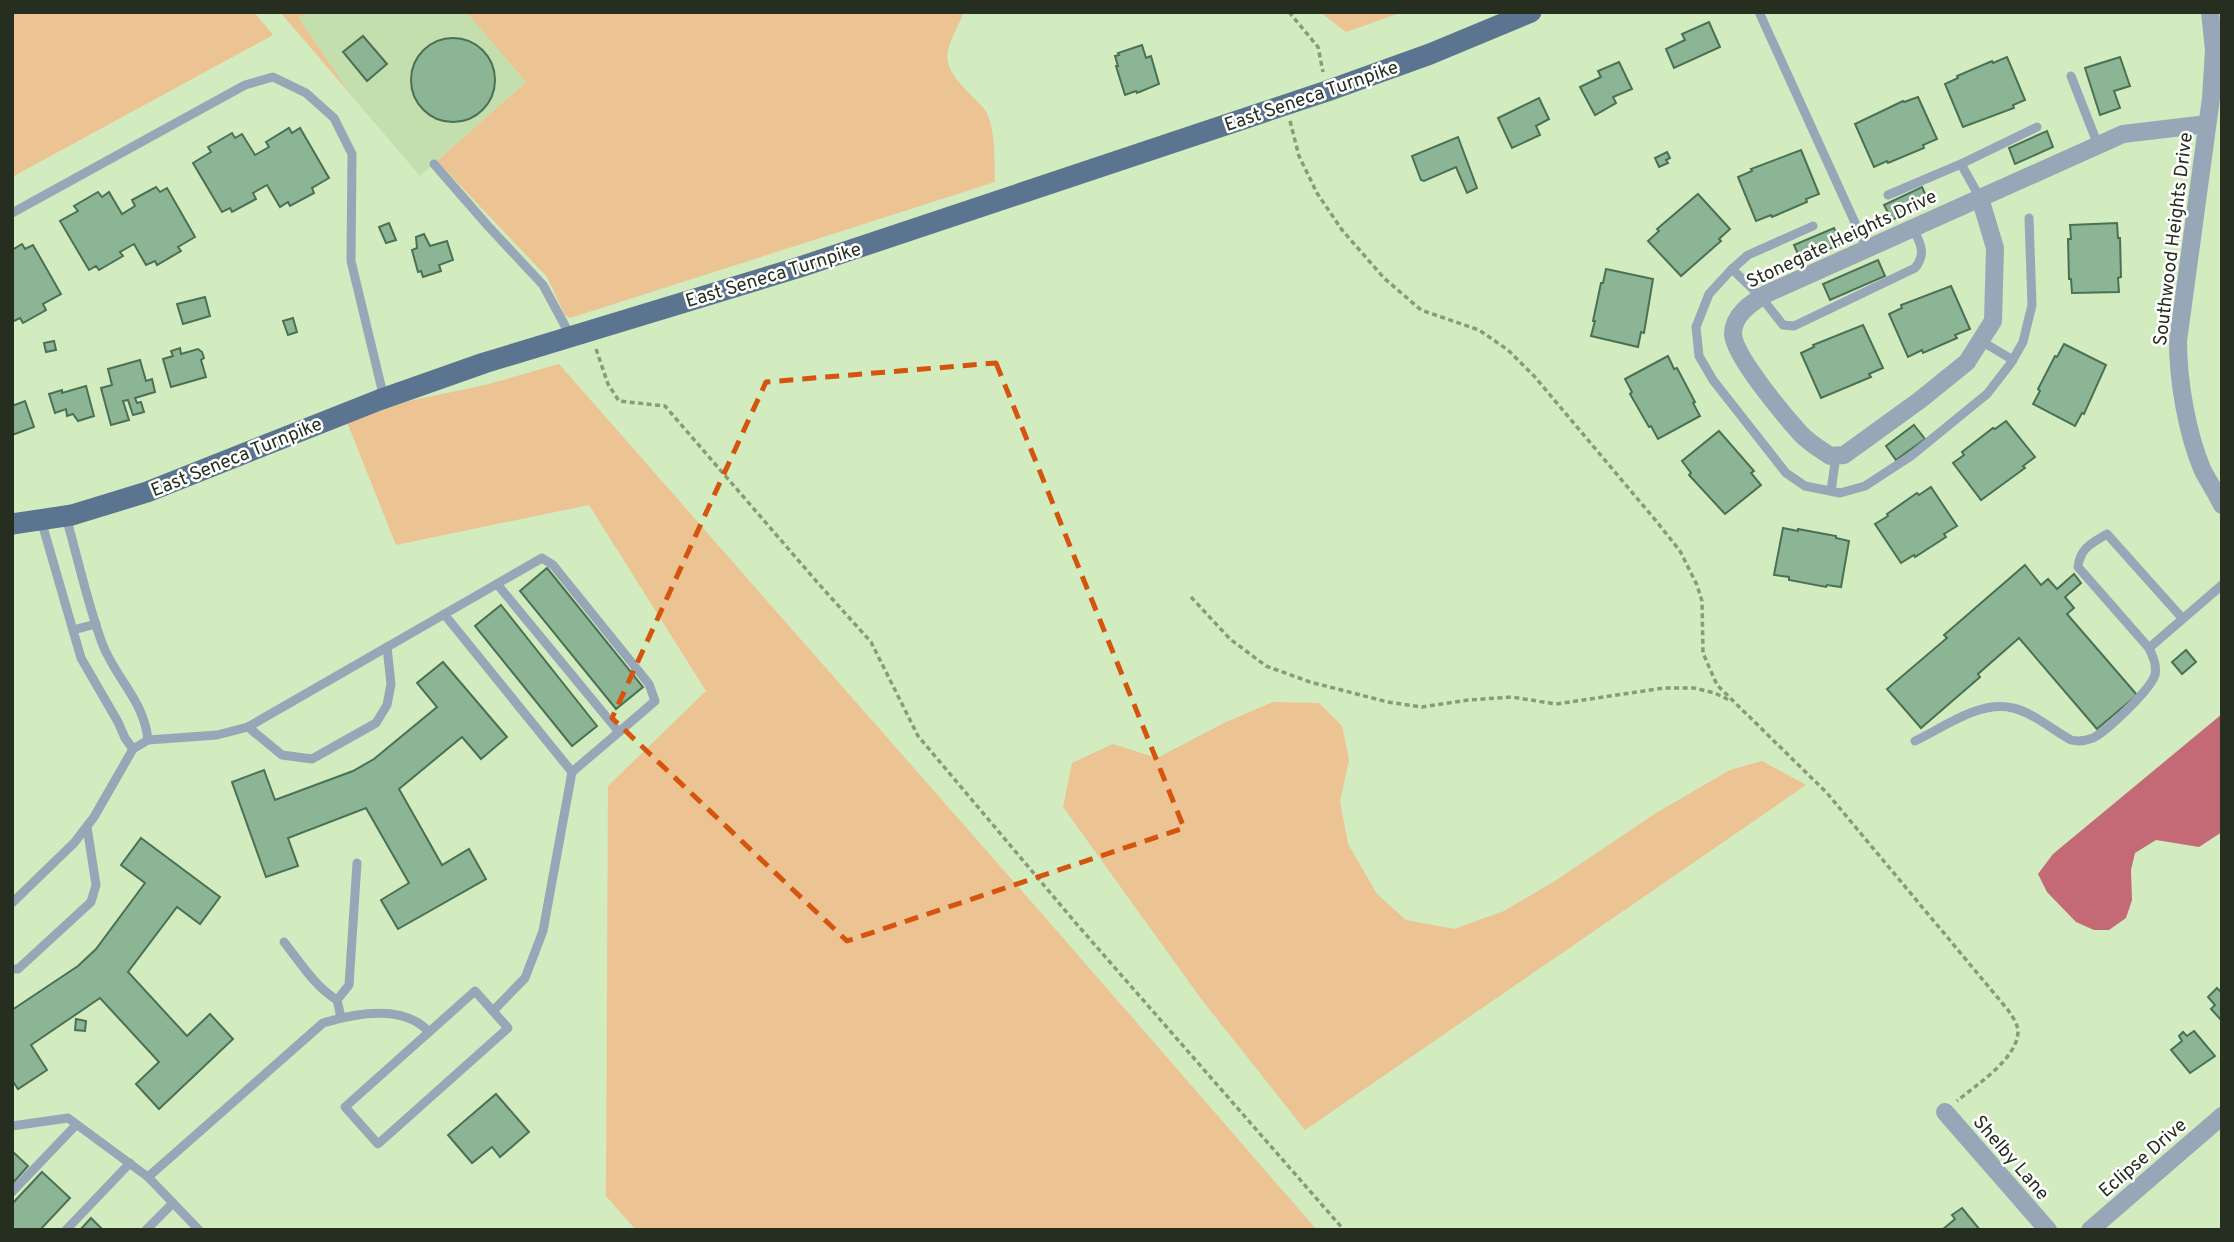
<svg xmlns="http://www.w3.org/2000/svg" width="2234" height="1242" font-family="Overpass,sans-serif">
<style>
.built{fill:#c4dfae}
.green{fill:#ecc393}
.water{fill:#c46a77}
.building{fill:#8cb595;stroke:#4b7154;stroke-width:2}
.lines{fill:none;stroke-linecap:round;stroke-linejoin:round}
.path{stroke:#899b7b;stroke-width:3.5;stroke-dasharray:5 3.5;stroke-linecap:butt}
.lane{stroke:#98a7b7;stroke-width:9}
.street{stroke:#98a7b7;stroke-width:18}
.primary{stroke:#5b7591;stroke-width:21}
.marked{fill:none;stroke:#d5550e;stroke-width:5;stroke-dasharray:14 9;stroke-linejoin:round}
.labels{text-anchor:middle;stroke-width:5;stroke-linejoin:round;paint-order:stroke}
.street-label{font-size:19px;fill:#262f1f;stroke:#fff}
</style>
<rect width="100%" height="100%" fill="#d2ebbf"/>
<path class="built" d="M307,12H466L526,82L420,176L351,95L299,18Z"/>
<g class="green">
<path d="M12,12H254L273,35L12,177Z"/>
<path d="M280,12H307L299,18L351,95Z"/>
<path d="M466,12H964C947,51 935,59 969,93C974,99 983,106 987,113C996,134 994,160 995,182L570,318L565,315L547,277L437,161L526,82Z"/>
<path d="M1320,12H1403L1346,32Z"/>
<path d="M559,364L1064,939L1317,1230H636L606,1196L608,786L706,691L589,505L396,545L347,422L409,401L485,385Z"/>
<path d="M1273,702L1319,703L1342,726L1349,760L1340,801L1348,844L1377,894L1406,920L1454,929L1504,911L1555,881L1656,813L1730,770L1762,761L1806,785L1305,1130L1202,1000L1063,807L1072,763L1113,744L1157,758L1226,722Z"/>
</g>
<path class="water" d="M2222,714V832L2199,847L2156,840L2135,853L2131,870L2132,900L2126,918L2109,930H2094L2076,922L2047,892L2038,874L2053,854Z"/>
<g class="building">
<path d="M1709,22L1720,47L1674,68L1666,49L1685,40L1682,34Z"/>
<path d="M363,36L387,64L367,81L343,52Z"/>
<circle cx="453" cy="80" r="42"/>
<path d="M1142,45L1146,58L1151,56L1159,84L1137,93L1136,91L1125,95L1116,66H1118L1115,56L1119,55L1118,53Z"/>
<path d="M2007,57L2025,100L2013,105L2014,108L1963,127L1945,84L1958,78L1957,76L1992,61L1993,63Z"/>
<path d="M2120,57L2130,86L2114,91L2120,108L2100,115L2085,68Z"/>
<path d="M1619,62L1632,89L1613,97L1616,103L1595,115L1580,87L1601,77L1598,71Z"/>
<path d="M1918,97L1937,139L1923,145L1924,148L1888,163L1887,161L1874,167L1855,124L1903,101L1904,102Z"/>
<path d="M1539,98L1549,119L1536,126L1540,135L1512,148L1498,118Z"/>
<path d="M289,128L292,133L300,128L329,178L312,188L314,193L290,206L288,202L280,207L267,185L253,193L256,199L232,212L230,208L222,212L193,163L211,152L208,147L232,133L235,138L242,134L255,155L269,147L266,142Z"/>
<path d="M2047,131L2053,147L2015,164L2009,148Z"/>
<path d="M1458,137L1477,188L1467,193L1456,167L1424,181L1421,180L1412,156Z"/>
<path d="M1801,150L1819,194L1806,199L1807,202L1772,217L1771,215L1756,221L1738,177L1752,171L1751,169Z"/>
<path d="M1667,152L1670,158L1666,160L1668,163L1659,167L1655,158Z"/>
<path d="M156,187L160,192L167,188L195,237L178,247L181,251L157,265L155,261L146,265L134,244L120,252L123,256L99,270L96,266L89,270L60,221L78,211L74,206L98,192L102,197L109,192L122,214L135,206L132,200Z"/>
<path d="M1922,187L1929,203L1892,220L1884,205Z"/>
<path d="M1698,194L1730,229L1719,239L1721,241L1681,276L1648,241L1659,231L1657,229Z"/>
<path d="M389,223L396,240L386,243L379,227Z"/>
<path d="M2117,223L2118,238H2120L2121,277L2118,278L2119,292L2072,293L2071,279H2069L2068,239H2071L2070,225Z"/>
<path d="M1834,228L1841,244L1801,261L1794,245Z"/>
<path d="M424,234L430,246L447,241L453,260L439,265L441,271L423,277L421,271L418,272L412,250L417,248L416,237Z"/>
<path d="M22,244L25,249L33,245L61,294L43,304L46,310L23,323L20,318L12,322V250Z"/>
<path d="M1878,260L1885,276L1830,300L1823,284Z"/>
<path d="M1606,269L1653,279L1644,333L1641,332L1638,347L1591,336L1595,321H1593L1601,283H1603Z"/>
<path d="M1951,286L1970,329L1955,335L1957,338L1923,353L1922,350L1908,357L1889,314L1902,308L1901,305Z"/>
<path d="M205,297L210,316L183,324L177,304Z"/>
<path d="M293,318L297,332L288,335L283,321Z"/>
<path d="M1863,325L1883,368L1869,374L1871,377L1821,398L1801,353L1814,347L1813,345Z"/>
<path d="M54,341L56,350L46,352L44,343Z"/>
<path d="M2064,344L2106,365L2084,414L2082,413L2075,426L2033,404L2040,391L2038,389L2055,356L2057,357Z"/>
<path d="M180,348L181,354L198,349L202,352L204,358L201,360L206,377L171,387L163,359L173,356L171,351Z"/>
<path d="M1668,356L1674,369L1677,368L1695,402L1693,403L1700,416L1658,439L1651,426L1649,427L1630,394L1632,392L1625,379Z"/>
<path d="M140,360L146,381L152,379L155,392L135,398L137,403L141,402L144,412L133,415L128,400L123,401L129,420L111,425L101,388L112,385L108,369Z"/>
<path d="M86,386L94,416L78,421L73,414L67,416L66,409L55,413L49,394L62,390V393Z"/>
<path d="M25,401L34,427L12,435V406Z"/>
<path d="M2006,421L2035,457L2023,466L2025,468L1981,500L1953,463L1964,455L1962,452L1993,428L1995,429Z"/>
<path d="M1914,425L1925,439L1896,460L1886,446Z"/>
<path d="M1719,431L1754,471L1751,473L1761,485L1725,514L1689,475L1691,473L1682,461Z"/>
<path d="M1931,487L1957,526L1944,534L1946,537L1915,557L1914,555L1901,563L1875,524L1888,516L1887,514L1917,493L1919,495Z"/>
<path d="M1783,528L1798,531V529L1836,536V538L1849,541L1841,587L1827,585L1826,587L1789,580V577L1774,575Z"/>
<path d="M2025,565L2041,585L2048,579L2057,589L2074,574L2081,583L2065,597L2074,608L2067,614L2137,695L2097,729L2019,638L1978,674L1980,677L1921,728L1887,689L1947,638L1944,635Z"/>
<path d="M547,568L643,687L616,709L520,591Z"/>
<path d="M501,605L597,726L572,746L475,626Z"/>
<path d="M2186,650L2196,662L2182,674L2172,662Z"/>
<path d="M443,662L507,737L481,759L462,737L399,789L442,865L469,849L486,879L398,929L381,900L409,883L366,808L288,838L298,866L266,877L232,782L264,770L275,800L353,771L374,759L437,707L417,683Z"/>
<path d="M141,838L220,897L200,924L177,907L128,972L187,1036L210,1014L233,1039L159,1109L136,1084L159,1062L100,998L31,1045L47,1070L18,1089L12,1080V1010L78,966L96,949L145,883L121,865Z"/>
<path d="M2217,988L2222,993V1021L2211,1009L2215,1005L2208,997Z"/>
<path d="M76,1019L86,1021L85,1031L75,1030Z"/>
<path d="M2194,1031L2215,1056L2190,1073L2171,1050L2182,1041L2179,1036L2183,1032L2187,1036Z"/>
<path d="M496,1094L529,1132L500,1157L492,1147L472,1163L448,1135Z"/>
<path d="M12,1151L28,1166L12,1184Z"/>
<path d="M42,1172L70,1198L40,1230H12V1204Z"/>
<path d="M1962,1208L1980,1230H1942L1955,1219L1952,1215Z"/>
<path d="M91,1218L103,1230H80Z"/>
</g>
<g class="lines">
<g class="path">
<path d="M1289,12L1318,47L1323,72"/>
<path d="M1290,121L1299,156L1317,193L1342,230L1384,278L1421,310L1479,330L1508,350L1535,377L1657,522L1680,551L1697,585L1702,601L1703,653L1717,685L1827,793L2008,1010C2012,1016 2017,1023 2018,1030C2019,1058 1976,1085 1957,1101"/>
<path d="M596,349L608,384L619,401L665,406L817,582L871,642L918,736L1074,921L1344,1230"/>
<path d="M1191,597L1230,639L1266,666L1310,682L1388,702L1422,707L1468,700L1512,697L1556,704L1664,688H1694L1715,693L1729,700"/>
</g>
<g class="lane">
<path d="M1759,12L1867,249"/>
<path d="M2071,76L2098,145"/>
<path d="M434,164L488,226L543,285L570,335"/>
<path d="M1961,164L2037,127"/>
<path d="M1888,195L1961,164L1980,198"/>
<path d="M12,213L245,85L273,77L306,93L334,118L352,154L351,261L384,398"/>
<path d="M1913,228C1920,243 1927,253 1915,268L1794,326L1783,325L1761,297L1732,269L1709,294L1696,327L1699,356L1713,380L1786,473L1805,486L1840,493L1865,486L1911,456L1987,394L2011,363L2023,342L2032,305L2029,218"/>
<path d="M1732,269L1748,255L1813,226"/>
<path d="M1981,341L2013,360"/>
<path d="M1831,491L1836,456"/>
<path d="M66,517C78,559 87,602 102,643C115,678 144,700 148,740"/>
<path d="M41,520L81,658L118,722L125,738L133,749"/>
<path d="M497,584L619,732L572,772"/>
<path d="M444,614L572,772L543,931L525,978L493,1011"/>
<path d="M2183,619L2107,534C2092,543 2080,548 2078,567L2149,648L2222,585"/>
<path d="M73,630L96,624"/>
<path d="M248,727L282,755L312,759L376,723L387,705L391,684L387,647"/>
<path d="M1915,741C1943,728 1979,700 2013,708C2034,713 2052,730 2071,740C2079,742 2085,741 2093,738C2107,731 2150,690 2155,675C2157,665 2153,657 2149,648"/>
<path d="M12,903L74,843L94,817L133,749L148,740L217,735L248,727L542,558L553,565L649,684L655,701L619,732"/>
<path d="M284,942C300,962 315,987 337,1000"/>
<path d="M12,969H18L91,902L96,885L87,827"/>
<path d="M475,991L508,1028L378,1144L345,1107Z"/>
<path d="M341,1017L337,1000L349,985L357,863"/>
<path d="M12,1126L68,1118L148,1177"/>
<path d="M12,1192L76,1125"/>
<path d="M66,1230L130,1163"/>
<path d="M146,1230L173,1203"/>
<path d="M199,1230L148,1177L323,1023C356,1013 404,1004 429,1032"/>
</g>
<g class="street">
<path d="M2210,12L2214,50L2211,98L2178,341C2178,381 2187,434 2203,471C2209,482 2216,493 2222,505"/>
<path d="M1980,198L1995,248L1993,321L1967,362L1920,400L1844,455L1830,456C1820,449 1808,442 1800,433C1784,415 1734,356 1733,334C1733,315 1751,303 1766,294L2123,134L2207,124"/>
<path d="M1945,1112L2048,1230"/>
<path d="M2090,1230L2222,1116"/>
</g>
<path class="primary" d="M12,524L72,515L147,492L379,400L484,363L800,267L1327,91L1430,54L1531,12"/>
</g>
<path class="marked" d="M996,363L1184,828L847,941L612,718L766,382Z"/>
<g class="labels">
<g class="street-label">
<text transform="translate(1311 95) rotate(-19)" y="7">East Seneca Turnpike</text>
<text transform="translate(1841 238) rotate(-25)" y="7">Stonegate Heights Drive</text>
<text transform="translate(2172 239) rotate(-83)" y="7">Southwood Heights Drive</text>
<text transform="translate(773 274) rotate(-17)" y="7">East Seneca Turnpike</text>
<text transform="translate(236 456) rotate(-22)" y="7">East Seneca Turnpike</text>
<text transform="translate(2012 1157) rotate(49)" y="7">Shelby Lane</text>
<text transform="translate(2142 1157) rotate(-41)" y="7">Eclipse Drive</text>
</g>
</g>
<rect width="2234" height="1242" fill="none" stroke="#262f1f" stroke-width="28"/>
</svg>
